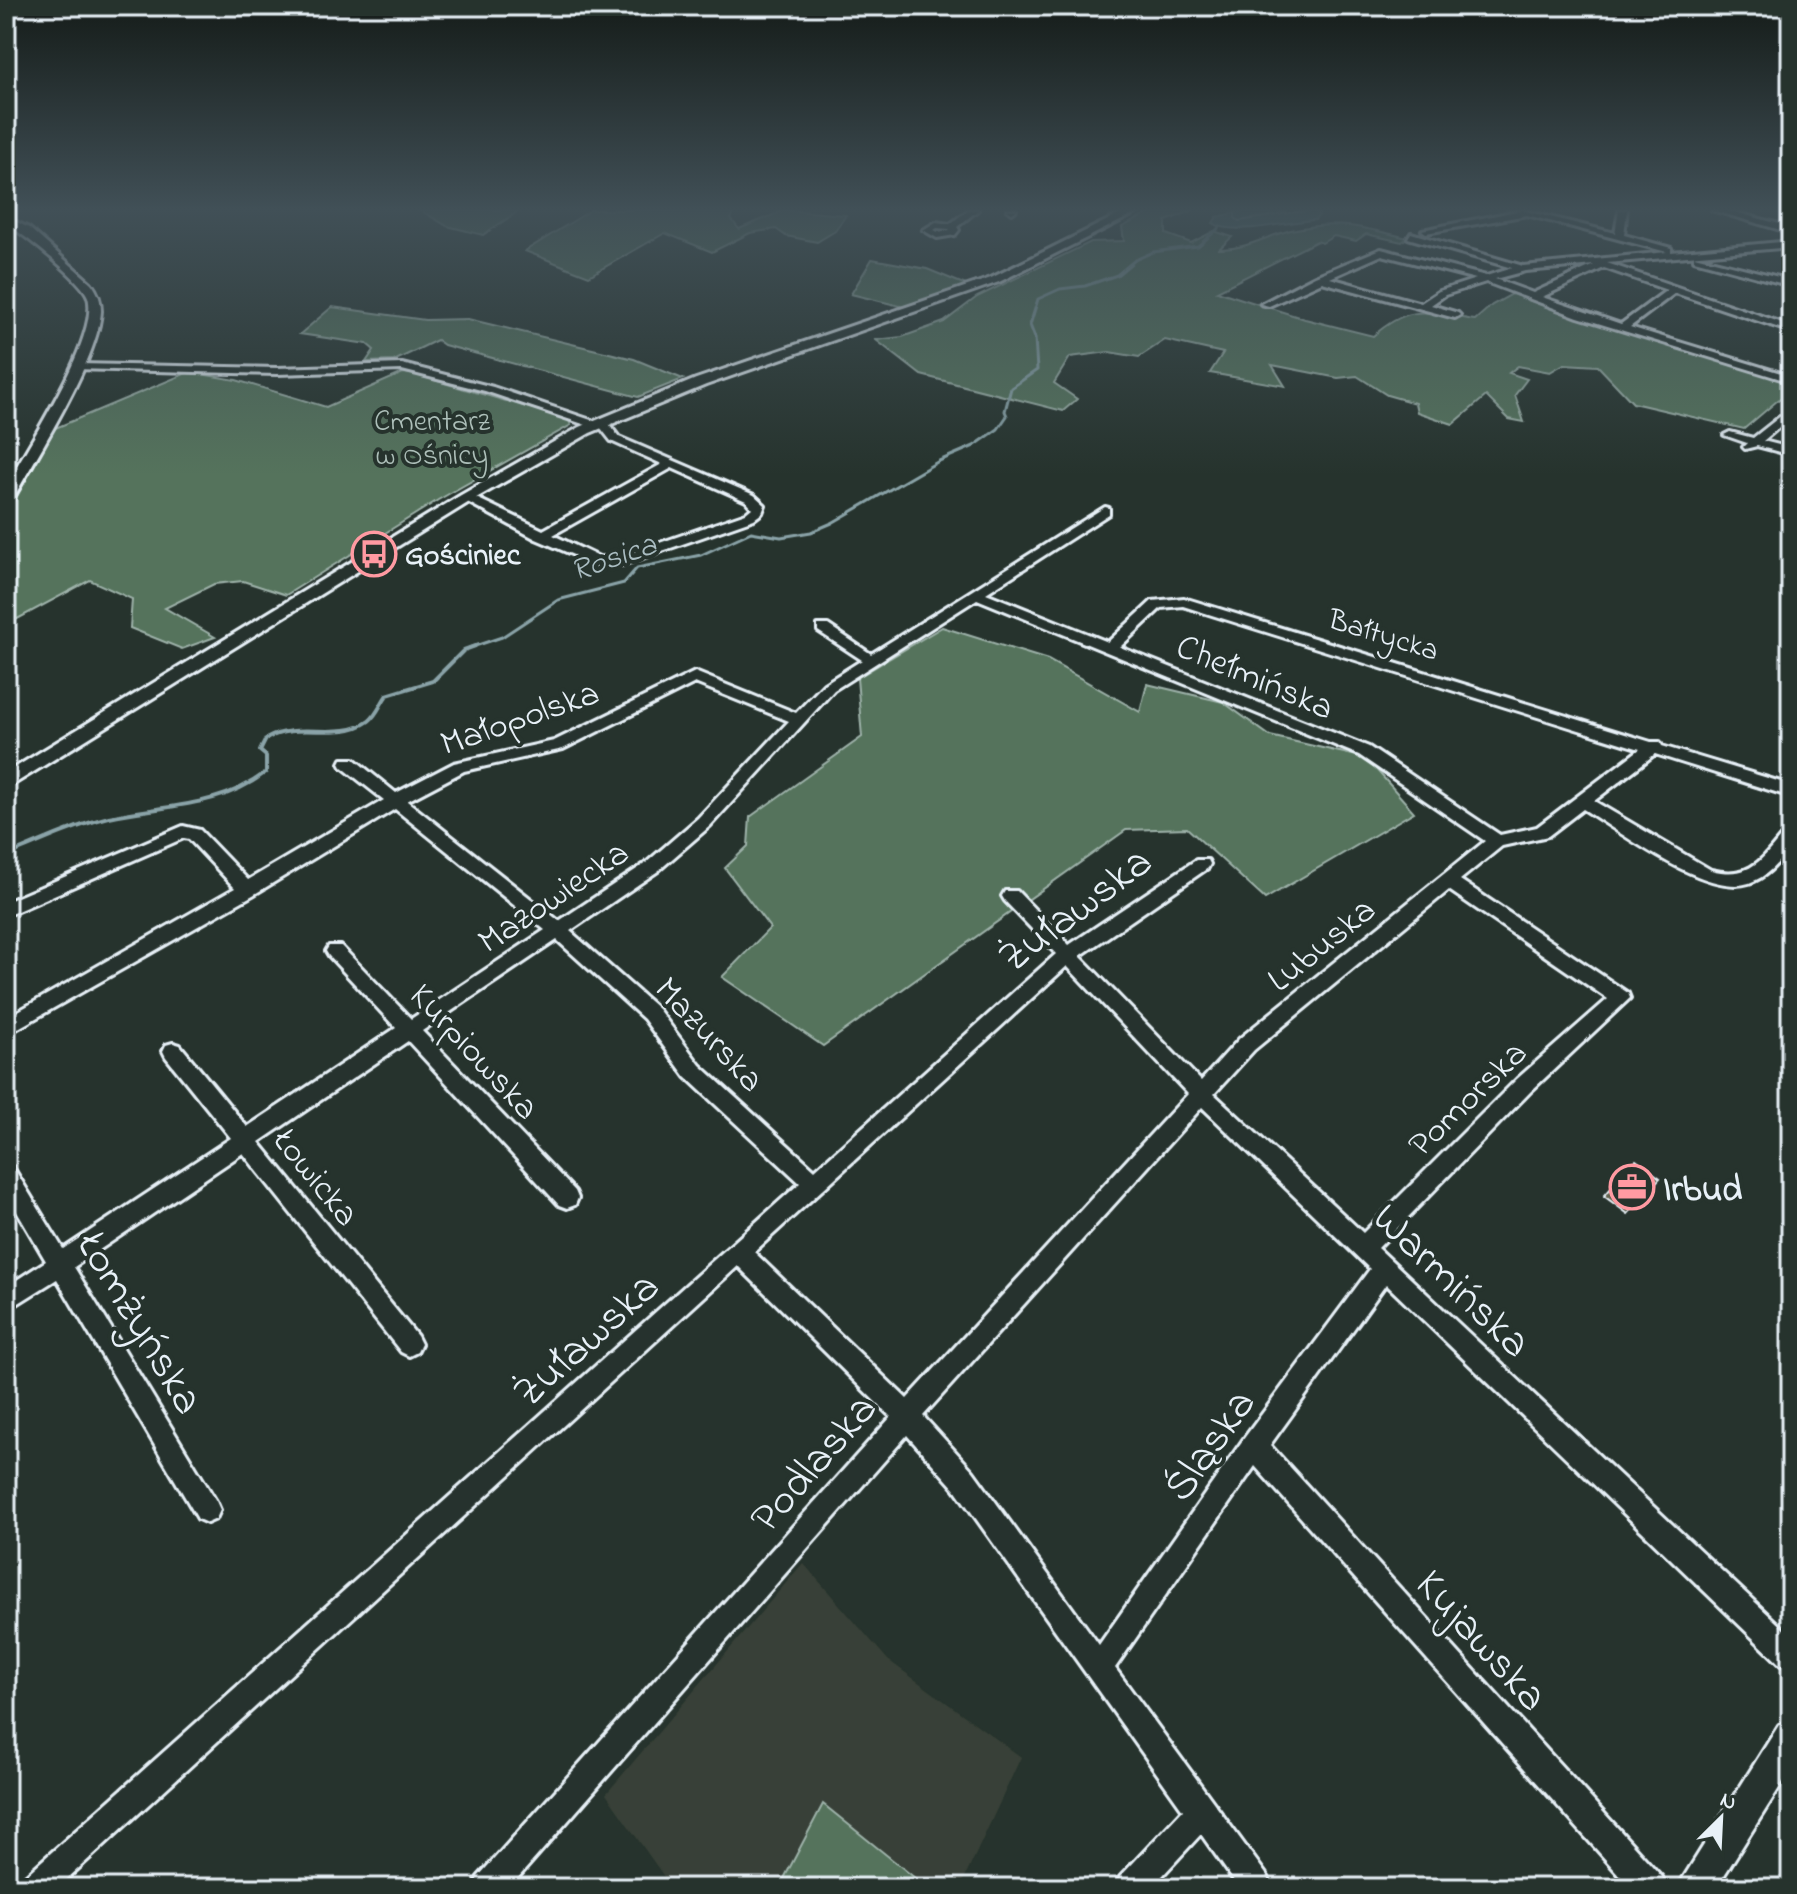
<svg xmlns="http://www.w3.org/2000/svg" width="1797" height="1894" font-family="'Indie Flower',sans-serif">
<style>
.built{fill:#384137}
.green{fill:#54735b;stroke:#9eb2aa;stroke-width:2}
.water{fill:#4c6f72;stroke:#8aa3a8;stroke-width:2}
.lines{fill:none;stroke-linecap:round;stroke-linejoin:round}
.shore{stroke:#aabdc2;stroke-width:2}
.stream-far1{stroke:#8aa3a8;stroke-width:3}
.stream{stroke:#8aa3a8;stroke-width:4}
.building{fill:#63624e;stroke:#e8f1f8;stroke-width:2}
.minor-casing{stroke:#e8f1f8;stroke-width:6}
.tertiary-casing{stroke:#e8f1f8;stroke-width:6}
.minor{fill:#26332d;fill-rule:evenodd}
.tertiary{fill:#26332d;fill-rule:evenodd}
.labels{text-anchor:middle;stroke-width:8;stroke-linejoin:round;paint-order:stroke}
.far-park-label{font-size:30px;fill:#adbfb9;stroke:#26332d}
.far-poi-label{font-size:30px;font-weight:bold;fill:#e8f1f8;stroke:#26332d;text-anchor:start}
.far-street-label{font-size:30px;fill:#e8f1f8;stroke:#26332d}
.far-water-label{font-size:32px;font-style:italic;fill:#aabdc2;stroke:#26332d}
.street-label{font-size:36px;fill:#e8f1f8;stroke:#26332d}
.poi-label{font-size:36px;font-weight:bold;fill:#e8f1f8;stroke:#26332d;text-anchor:start}
.near-street-label{font-size:44px;fill:#e8f1f8;stroke:#26332d}
</style>
<rect width="100%" height="100%" fill="#26332d"/>
<filter id="ink" filterUnits="userSpaceOnUse"><feTurbulence type="fractalNoise" baseFrequency=".0125" numOctaves="2"/><feDisplacementMap in="SourceGraphic" scale="16" xChannelSelector="R" yChannelSelector="G"/><feConvolveMatrix kernelMatrix="1 2 1 2 8 2 1 2 1" color-interpolation-filters="sRGB"/></filter>
<g filter="url(#ink)">
<path class="built" d="M803,1563L888,1660L1021,1757L960,1888H672L606,1794Z"/>
<g class="green">
<path d="M420,210H520L483,235L447,226Z"/>
<path d="M591,210H736L731,219L739,229L785,210L846,215L835,231L817,242L786,236L776,229L750,233L712,252L665,233L589,276L525,251Z"/>
<path d="M1155,210H1194L1166,221V234L1191,243L1214,231L1232,237L1219,249C1247,250 1269,234 1296,229C1339,220 1366,228 1407,238L1402,242L1366,234L1356,241L1334,236L1322,243L1317,241L1217,291L1305,319L1373,336C1412,302 1428,313 1475,320L1492,305L1512,294L1572,316L1791,383V389L1744,429L1633,403L1598,366L1564,364L1550,372L1518,366L1509,373L1527,379L1515,395L1524,422L1509,419L1486,396L1453,424L1417,412L1415,403L1387,395L1357,376L1338,378L1272,365L1285,386L1210,373L1223,353L1165,340L1139,357L1109,352L1070,357L1054,383L1077,399L1063,411L921,375L876,340L902,337L944,322L977,297L1091,242L1124,241L1122,227Z"/>
<path d="M872,259L927,269L966,285L904,307L851,294Z"/>
<path d="M332,307L425,320L468,319L634,359L683,379L638,397L444,345L437,340L394,361L366,362L374,350L367,344L300,334Z"/>
<path d="M189,372L236,380L326,407L403,373L413,374L568,419L571,425L438,500L286,595L243,581L214,584L165,608L215,637L182,649L130,628L132,599L90,580L6,625V517L53,429Z"/>
<path d="M942,627L1048,660L1140,712L1147,684L1223,702L1270,736L1366,758L1414,812L1265,899L1187,828L1126,830L823,1046L722,977L770,928L725,868L748,846L750,817L862,737L857,678Z"/>
<path d="M823,1804L920,1882L918,1888H779Z"/>
</g>
<path class="water" d="M1249,210L1294,213L1320,210L1314,211L1319,215L1315,220C1290,221 1232,237 1213,223L1217,217Z"/>
<g class="lines">
<path class="shore" d="M1235,210V218L1239,221L1309,210"/>
<path class="stream-far1" d="M469,648L502,637L558,600L624,583L637,568L701,555L751,532L781,537L811,532L832,523L939,461L974,446L998,429L1007,416L1005,411L1011,388L1037,370L1035,338L1030,325L1038,299L1060,289L1085,286L1117,275L1135,260L1153,252L1198,246L1220,227"/>
<path class="stream" d="M6,856C39,842 74,826 109,817C164,805 220,808 266,772V756L260,751L266,739C297,720 340,742 369,721C377,715 381,703 387,695L433,681L464,650L475,646"/>
</g>
<path class="building" d="M1636,1160L1660,1178L1628,1214L1604,1196Z"/>
<g class="lines">
<g class="minor-casing">
<g id="minor">
<path d="M968,210H978L957,227L959,230L955,235L937,238L923,230L936,222L950,224ZM937,228L949,229L950,230L938,232L934,230Z"/>
<path d="M1007,210H1016L1012,213Z"/>
<path d="M1522,210L1615,233L1619,210H1627L1624,235L1671,248V252L1791,241V247L1607,263L1791,326V332L1675,293L1630,327L1791,376V382L1578,317L1486,282L1445,295L1431,305L1458,313L1460,315L1455,318L1322,282L1269,306L1261,304L1315,276L1381,249L1486,276L1512,268L1408,238L1411,233L1523,266L1667,252L1527,215L1426,233L1422,230ZM1382,255L1476,279L1439,291L1421,303L1330,278ZM1594,265L1533,293L1495,279L1525,271ZM1604,268L1667,290L1621,324L1542,297Z"/>
<path d="M1712,210H1727L1791,227V233Z"/>
<path d="M1694,256L1791,280V286L1694,260Z"/>
<path d="M78,364L277,368L402,364L493,387L597,422L606,420L619,437L754,495L765,505L762,513L754,519L622,565H597L536,539L460,498L470,495L543,530L662,464L611,441L600,427H592L485,391L402,370L277,374L74,369L73,367ZM672,468L746,501L752,508L746,513L616,558L599,557L553,535Z"/>
<path d="M1791,408V417L1763,441L1791,448V455L1757,446L1745,449L1743,447L1747,443L1724,435L1730,432L1753,438Z"/>
<path d="M1105,507L1109,508V514L986,593L1108,642L1152,601L1184,598L1651,742H1660L1662,746L1791,785V797L1655,754L1594,801L1711,870C1751,880 1762,859 1785,832L1791,830V847C1779,861 1768,877 1749,883C1706,897 1621,832 1583,809L1548,836L1502,846L1460,880L1628,993L1630,998L1531,1091L1378,1248L1791,1636V1669L1781,1665L1386,1284L1270,1445L1662,1877L1666,1888H1631L1255,1466L1115,1668L1268,1877L1272,1888H1239L1201,1834L1151,1888H1116L1120,1877L1183,1810L955,1489L907,1435L509,1888H474L478,1877L891,1417L738,1266L57,1888H20L24,1877L800,1183L686,1077L644,1019L557,940L422,1031L575,1191L578,1198L575,1205L567,1208L559,1205L408,1041L259,1142L417,1336L421,1344L417,1352L409,1356L401,1352L243,1153L74,1267L216,1501L220,1510L216,1519L207,1523L198,1519L57,1279L6,1311V1287L46,1261L6,1193V1165L13,1167L63,1249L231,1138L166,1057L163,1051L166,1045L173,1043L180,1045L247,1127L396,1028L329,956L326,951L329,946H341L411,1019L545,930L395,809L253,895L6,1035V1018L235,888L189,839L184,838L6,916V902L183,826L200,830L248,880L384,800L342,767L340,763L342,759H354L396,793L454,763L554,741L695,672L796,713L824,684L862,660L818,631V625H828L871,654ZM977,599L1359,755L1485,841L1240,1038L1201,1081L1080,956L1208,868L1210,864L1208,860H1196L1069,945L1017,891H1005L1002,896L1005,901L1056,954L815,1170L700,1065L658,1009L570,931L658,871L710,826L834,690ZM1183,606L1640,749L1537,827L1500,835L1369,747L1120,647L1161,608ZM695,683L789,721L698,818L646,863L559,921L407,801L464,771L563,749ZM1449,890L1608,999L1517,1079L1363,1233L1214,1094L1254,1050ZM1067,966L1188,1094L907,1399L754,1252ZM1202,1107L1370,1269L1245,1437L1099,1645L973,1471L923,1416Z"/>
</g>
</g>
<g class="tertiary-casing">
<g id="tertiary">
<path d="M1128,210H1142L999,282L706,385L590,433L471,501L6,789V773L461,495L580,427L696,379L991,278Z"/>
<path d="M6,217L29,228L91,283C98,292 101,300 101,311C98,360 38,453 13,499L6,503V485C27,447 100,337 88,297C82,280 23,233 6,224Z"/>
<path d="M1791,1720V1769L1716,1888H1677L1779,1725Z"/>
</g>
</g>
<use href="#minor" class="minor"/>
<use href="#tertiary" class="tertiary"/>
</g>
</g>
<linearGradient id="sky" x2="0" y2="1"><stop stop-color="#151c19"/><stop offset="0.44" stop-color="#415057"/><stop offset="1" stop-color="#415057" stop-opacity="0"/></linearGradient>
<rect width="1797" height="475" fill="url(#sky)"/>
<defs>
<g id="bus-ring" transform="scale(2.3)"><circle r="9.5" fill="#26332d" stroke="#ff9aa2" stroke-width="1.5"/><path d="M-5-6H5V4H4V6H2V4H-2V6H-4V4H-5ZM-3.5-4V0h7V-4ZM-3.5 1.2v1.5H-2V1.2ZM2 1.2v1.5H3.5V1.2Z" fill="#ff9aa2"/></g>
<g id="office-ring" transform="scale(2.3)"><circle r="9.5" fill="#26332d" stroke="#ff9aa2" stroke-width="1.5"/><path d="M-6-3h4V-5.5h4V-3h4V5H-6ZM-1-4.5V-3h2v-1.5ZM-6 0V1H6V0Z" fill="#ff9aa2"/></g>
</defs>
<g fill-rule="evenodd">
<use href="#bus-ring" x="374" y="554"/>
<use href="#office-ring" x="1632" y="1187"/>
</g>
<g class="labels">
<g class="far-park-label">
<text x="432" y="430">Cmentarz<tspan x="432" dy="34">w Ośnicy</tspan></text>
</g>
<g class="far-poi-label">
<text x="405" y="564">Gościniec</text>
</g>
<g class="far-street-label">
<text transform="translate(1384 634) rotate(17)" y="10">Bałtycka</text>
</g>
<g class="far-water-label">
<text transform="translate(613 556) rotate(-19)" y="11">Rosica</text>
</g>
<g class="street-label">
<text transform="translate(1256 675) rotate(23)" y="13">Chełmińska</text>
<text transform="translate(519 716) rotate(-19)" y="13">Małopolska</text>
<text transform="translate(552 895) rotate(-34)" y="13">Mazowiecka</text>
<text transform="translate(1320 943) rotate(-39)" y="13">Lubuska</text>
<text transform="translate(711 1033) rotate(47)" y="13">Mazurska</text>
<text transform="translate(476 1050) rotate(47)" y="13">Kurpiowska</text>
<text transform="translate(1466 1097) rotate(-44)" y="13">Pomorska</text>
<text transform="translate(318 1176) rotate(51)" y="13">Łowicka</text>
</g>
<g class="poi-label">
<text x="1663" y="1200">Irbud</text>
</g>
<g class="near-street-label">
<text transform="translate(1074 908) rotate(-37)" y="15">Żuławska</text>
<text transform="translate(1453 1279) rotate(44)" y="15">Warmińska</text>
<text transform="translate(142 1322) rotate(59)" y="15">Łomżyńska</text>
<text transform="translate(585 1338) rotate(-42)" y="15">Żuławska</text>
<text transform="translate(1208 1444) rotate(-55)" y="15">Śląska</text>
<text transform="translate(812 1462) rotate(-49)" y="15">Podlaska</text>
<text transform="translate(1483 1639) rotate(48)" y="15">Kujawska</text>
</g>
</g>
<rect width="1797" height="1894" fill="none" stroke="#26332d" stroke-width="32"/>
<rect x="16" y="16" width="1765" height="1862" fill="none" stroke="#e8f1f8" stroke-width="3" filter="url(#ink)"/>
<g transform="translate(1721 1818) rotate(24)" stroke="#26332d" stroke-width="6" paint-order="stroke">
<path d="M0-6L14 30L0 20L-14 30Z" fill="#e8f1f8"/>
<text y="-12" font-size="22" font-weight="bold" text-anchor="middle" fill="#e8f1f8">N</text>
</g>
</svg>
